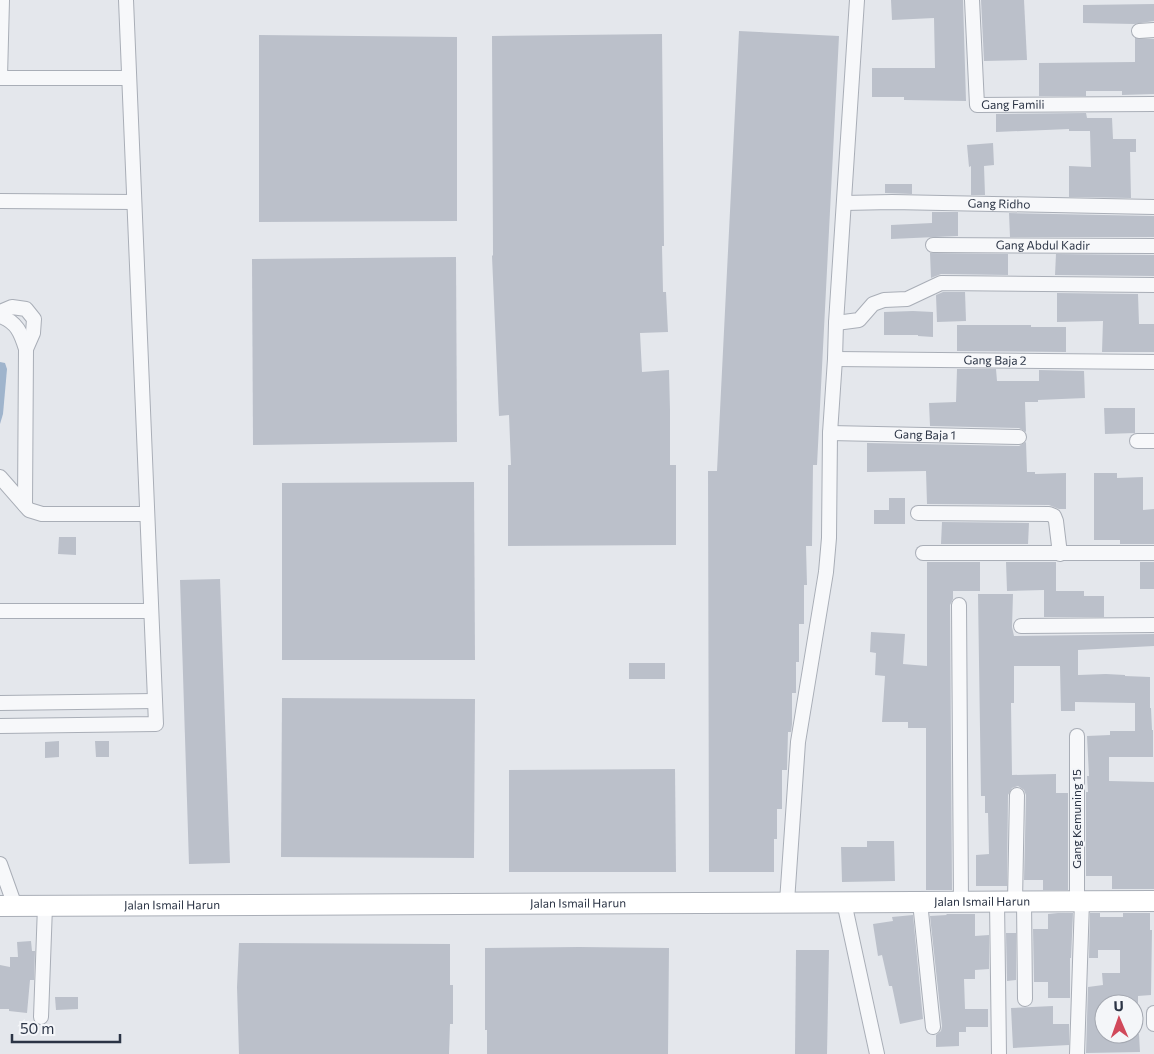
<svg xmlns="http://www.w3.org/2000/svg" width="1154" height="1054" font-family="Commissioner,sans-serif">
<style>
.water{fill:#9fb4cc}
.building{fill:#bbc0ca}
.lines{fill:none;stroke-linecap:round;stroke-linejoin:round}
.street-casing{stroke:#a9aeb7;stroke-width:16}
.secondary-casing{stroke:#a9aeb7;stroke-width:22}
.street{stroke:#f7f8fa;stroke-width:14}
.secondary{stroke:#fff;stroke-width:20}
.labels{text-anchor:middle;stroke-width:4;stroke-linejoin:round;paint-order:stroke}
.street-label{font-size:12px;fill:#2b3445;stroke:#f4f6f9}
</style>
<rect width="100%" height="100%" fill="#e4e7ec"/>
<path class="water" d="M0,362L5,363L7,369L3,414L0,424Z"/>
<g class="building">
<path d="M891,0H963L966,101L904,100V97H872V68H935L934,18L892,20Z"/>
<path d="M981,0H1024L1027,60L984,61Z"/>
<path d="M1154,4V21L1134,24L1083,23V5Z"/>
<path d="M739,31L839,36L817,465H813L812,546H806L807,585H804V624H799V662H796V693H792V724L791,732H788L787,770H782V809H777V839H774V872H709L708,471H717Z"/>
<path d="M662,34L664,246H662L663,292H666L668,332L640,333L642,372L669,370L670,410V465H676V545L508,546V465H511L509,415L499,416L492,256L493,255L492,36Z"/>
<path d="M259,35L457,37V221L259,222Z"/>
<path d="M1135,38L1154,39V94L1122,95V91H1086V96H1039V63L1135,62Z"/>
<path d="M1086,113L1087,118H1112L1113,139H1136V152H1130L1131,198L1069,197V166L1091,167L1090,131H1069V129L996,132V114Z"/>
<path d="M993,143L994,165L984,166L985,195H971V166L969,167L967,145Z"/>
<path d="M885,184H912V194L885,193Z"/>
<path d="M932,212H958V236L891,239V225L932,223Z"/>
<path d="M1009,213L1154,216V237H1010Z"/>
<path d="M930,253L1008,254V275L941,274L931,278Z"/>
<path d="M1056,254L1154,255V276L1055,275Z"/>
<path d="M456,257L457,442L253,445L252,259Z"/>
<path d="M943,292H965L966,321L937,322L936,295Z"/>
<path d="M1057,293L1138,294L1139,324H1154V352H1102L1103,321L1057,322Z"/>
<path d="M913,311L933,312V337L918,336V335H884V312Z"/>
<path d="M957,325H1031V327H1066V352L957,351Z"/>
<path d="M957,369H996L997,381H1039V370L1084,371L1085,398L1038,400V402H1025L1026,432L1019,428L930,426L929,403L956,402Z"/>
<path d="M1104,408H1135V433L1105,434Z"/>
<path d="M1026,442L1027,472H1035V474L1066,473V509H1059L1049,505L927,504L926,471L867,472V443L1019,446Z"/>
<path d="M1094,473H1117V478L1143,477V510L1154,509V544H1120V540H1094Z"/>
<path d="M474,482L475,660H282V483Z"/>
<path d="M889,498H905V524H874V510H889Z"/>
<path d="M942,522L1029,523L1028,544H941Z"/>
<path d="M59,537H76V555L58,554Z"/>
<path d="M927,562H980V591H953V599L950,605L952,890H926V728H908V722H882L885,676L875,675L876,653L870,652L871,632L905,634L903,664L927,666Z"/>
<path d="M1006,562H1056V591H1084V596H1104V617H1044V590L1007,591Z"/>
<rect x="1140" y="562" width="14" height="27"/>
<path d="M220,579L230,863L189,864L180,580Z"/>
<path d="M978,594H1013L1012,627L1014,636L1154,634V646L1078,650V675L1106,674L1125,675V676L1150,677V708H1151L1152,730H1153V757H1109V781L1154,782V889H1112V876H1086V792H1088L1087,776H1089L1087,736L1110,735V731H1135V703L1075,702V711H1061L1060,666H1014V703H1011L1012,775L1056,774V793H1068V890H1043V880H1024L1026,795L1024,790L1018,786L1012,788L1008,795L1007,886H976V855L989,854L988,813H985V796H981Z"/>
<rect x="629" y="663" width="36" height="16"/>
<path d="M282,698L475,699L474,858L281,857Z"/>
<path d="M59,741V757L45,758V742Z"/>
<path d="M95,741H109V757H96Z"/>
<path d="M675,769L676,872H509V770Z"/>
<path d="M867,841H894L895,881L842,882L841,847H867Z"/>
<path d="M1058,913H1073L1071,958H1070V998H1048V982H1034L1033,929H1048V914Z"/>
<path d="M1090,913H1100V917H1123V913H1150V930H1152L1151,995L1138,996V1004H1104V1034H1139L1140,1052L1086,1053L1088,987L1103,985L1102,973H1120V950H1098V958H1089Z"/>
<path d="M946,914H975V936L989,935V969L975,970V979H964L965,1009H988V1027H966V1032H959V1046L936,1047V1035L941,1031L942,1026L930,916L947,915Z"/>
<path d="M913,915L923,1019L900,1024L892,986H889L882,955L878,956L873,924L893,921L892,917Z"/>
<path d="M1006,933H1016V980L1007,981Z"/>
<path d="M31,941L32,951H35L34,980H30L27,1013L9,1011V1009H0V965L10,967V957H18L17,942Z"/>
<path d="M239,943L450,944V985H453V1024H450L449,1054H239L237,987Z"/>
<path d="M579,947L669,948L668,1054H487V1030H485V948Z"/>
<path d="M796,950H829L827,1054H795Z"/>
<path d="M55,997H78V1009L56,1010Z"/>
<path d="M1053,1006V1024H1069V1045L1013,1048L1011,1008Z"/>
</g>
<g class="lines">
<g class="street-casing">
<g id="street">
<path id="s1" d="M972,0L977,105L1154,104"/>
<path d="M1139,31L1154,30"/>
<path d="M0,77L2,0"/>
<path d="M0,78H129"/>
<path d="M0,201L134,202"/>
<path id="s2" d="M844,203L892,202L1154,207"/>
<path id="s3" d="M933,245L1154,246"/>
<path d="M0,312L12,307L26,309L34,319L33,333L26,349"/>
<path d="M0,316C17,322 21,333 26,349L25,505"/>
<path d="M836,323L859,320L873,304L884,300L907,299L941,283L1154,285"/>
<path id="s4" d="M835,359L1154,362"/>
<path id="s5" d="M830,433L1019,437"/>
<path d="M1137,441H1154"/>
<path d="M0,477L29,510L42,514H147"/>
<path d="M918,513L1049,514L1054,516L1056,521L1060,554"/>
<path d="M923,553H1154"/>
<path d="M959,605L961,902"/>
<path d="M0,611H151"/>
<path d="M1021,626L1154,625"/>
<path d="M0,703L155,701"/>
<path d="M0,726L156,724L126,0"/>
<path d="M0,864L15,906"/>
<path d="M997,901L999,1054"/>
<path d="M1015,901L1017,795"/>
<path d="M1024,901L1025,999"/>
<path d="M1077,901V736"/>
<path d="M787,902L798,742L826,572L829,538L830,433L835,359L836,323L857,0"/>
<path d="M844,902L877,1054"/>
<path d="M920,902L933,1027"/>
<path d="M1154,1013V1024"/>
<path d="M41,1017L45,906"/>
<path d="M1077,1054L1082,901"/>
</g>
</g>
<g class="secondary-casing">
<g id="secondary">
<path id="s6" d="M0,906L1154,901"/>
</g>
</g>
<use href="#street" class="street"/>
<use href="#secondary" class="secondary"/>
</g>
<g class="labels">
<g class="street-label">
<text dy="4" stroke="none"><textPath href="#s1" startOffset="141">Gang Famili</textPath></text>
<text dy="4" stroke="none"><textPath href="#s2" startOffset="155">Gang Ridho</textPath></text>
<text dy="4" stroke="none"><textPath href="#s3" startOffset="110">Gang Abdul Kadir</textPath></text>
<text dy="4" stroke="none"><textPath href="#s4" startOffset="160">Gang Baja 2</textPath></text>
<text dy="4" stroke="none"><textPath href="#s5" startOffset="95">Gang Baja 1</textPath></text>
<text transform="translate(1077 819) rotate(-90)" y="4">Gang Kemuning 15</text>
<text dy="4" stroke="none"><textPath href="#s6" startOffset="982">Jalan Ismail Harun</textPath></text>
<text dy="4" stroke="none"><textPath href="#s6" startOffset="578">Jalan Ismail Harun</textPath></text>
<text dy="4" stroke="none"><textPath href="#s6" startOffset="172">Jalan Ismail Harun</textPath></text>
</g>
</g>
<g transform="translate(1119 1019) rotate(358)"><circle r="24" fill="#f4f6f9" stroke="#a4a8b1"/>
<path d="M0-4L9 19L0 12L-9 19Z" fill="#d1495b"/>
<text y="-8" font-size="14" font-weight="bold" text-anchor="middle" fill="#2b3445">U</text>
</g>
<path d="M12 1034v8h108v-8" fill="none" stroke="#2b3445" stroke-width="2.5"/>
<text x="20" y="1034" font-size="15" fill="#2b3445" stroke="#f4f6f9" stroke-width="4" paint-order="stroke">50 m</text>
</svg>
